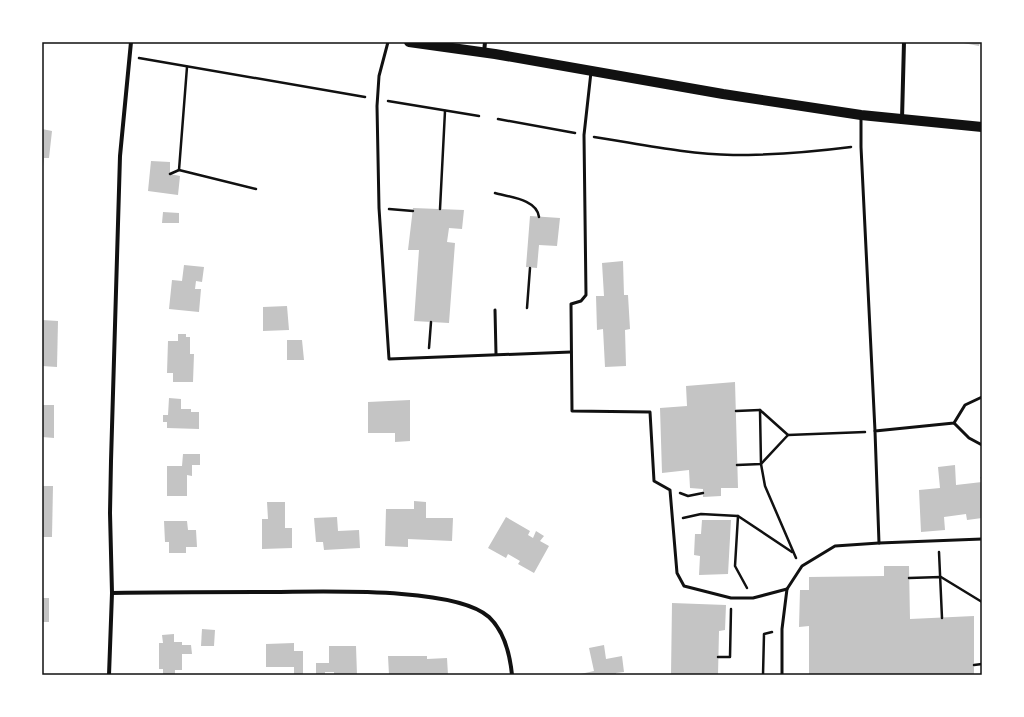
<svg xmlns="http://www.w3.org/2000/svg" width="1024" height="717" font-family="'Roboto Condensed',sans-serif">
<style>
.building{fill:#c4c4c4}
.lines{fill:none;stroke-linecap:round;stroke-linejoin:round}
.path{stroke:#111;stroke-width:2.5}
.service{stroke:#111;stroke-width:3}
.minor{stroke:#111;stroke-width:4}
.primary{stroke:#111;stroke-width:10}
.neatline{fill:none;stroke:#111;stroke-width:1.5}
</style>
<rect width="100%" height="100%" fill="#fff"/>
<g class="building">
<path d="M958,42H980L979,46Z"/>
<path d="M42,129L52,131L49,158H44L43,167L42,166Z"/>
<path d="M151,161L170,162V174L180,176L178,195L148,191Z"/>
<path d="M413,208L464,210L462,229L449,228L447,242L455,243L449,323L414,321L419,250H408Z"/>
<path d="M163,212L179,213V223H162Z"/>
<path d="M530,216L560,218L557,246L539,245L537,268L526,267Z"/>
<path d="M623,261L624,295H628L630,329L625,330L626,366L605,367L603,329L597,330L596,296H604L602,263Z"/>
<path d="M184,265L204,267L202,282L196,281L195,289H201L199,312L169,309L172,280L182,281Z"/>
<path d="M287,306L289,330L263,331V307Z"/>
<path d="M42,320L58,321L57,367L42,366Z"/>
<path d="M178,334H186V337H190V354H194L193,382H173V373H167L168,341H178Z"/>
<path d="M287,340H302L304,360H287Z"/>
<path d="M735,382L738,488H721V496L703,497V489L690,488L689,470L662,473L660,408L687,406L686,386Z"/>
<path d="M169,398L181,399V409H191V412H199V429L167,428V422H163V415H168Z"/>
<path d="M410,400V441L395,442V433H368V402Z"/>
<path d="M42,405H54V438L42,437Z"/>
<path d="M183,454H200V465H192V476L187,475V496H167V466H182Z"/>
<path d="M955,465L956,485L982,482L980,477H982V518L967,520L966,514L944,517L945,530L921,532L919,490L940,488L938,467Z"/>
<path d="M42,486H53L52,537H42Z"/>
<path d="M414,501L426,502V518H453L452,541L408,539V547L385,546L386,509H414Z"/>
<path d="M267,502H285V528H292V548L262,549V519H268Z"/>
<path d="M337,517L338,531L359,530L360,548L324,550L323,542H316L314,518Z"/>
<path d="M506,517L530,531L528,535L533,538L536,531L544,536L540,541L549,546L534,573L518,564L520,561L508,554L506,558L488,548Z"/>
<path d="M702,520H731L728,574L699,575L700,556L694,555L695,534H701Z"/>
<path d="M164,521H187L188,530H196L197,547H186V553H169V542H165Z"/>
<path d="M884,566H909L910,619L974,616V675H809V626L799,627L800,590H809V577L884,576Z"/>
<rect x="42" y="598" width="7" height="24"/>
<path d="M672,603L726,605L725,630L719,631L718,675H671Z"/>
<path d="M202,629L215,630L214,646H201Z"/>
<path d="M174,634V642H182V645H191L192,654H182V670H175V675H163V669H159V643H163L162,635Z"/>
<path d="M294,643V651H303V675H294V667H266V644Z"/>
<path d="M604,645L606,659L622,656L624,672L616,673V675H576L594,671L589,648Z"/>
<path d="M329,646H356L357,675H334V672H325V675H316V663H329Z"/>
<path d="M388,656H427V659L447,658L448,675H389Z"/>
</g>
<g class="lines">
<g class="path">
<path d="M139,58L365,97"/>
<path d="M388,101L479,116"/>
<path d="M498,119L575,133"/>
<path d="M594,137C640,144 686,154 733,155C772,155 812,152 851,147"/>
<path d="M179,170L187,67"/>
<path d="M170,174L179,170L256,189"/>
<path d="M495,193C509,197 537,199 539,217"/>
<path d="M389,209L413,211"/>
<path d="M440,209L445,111"/>
<path d="M527,308L530,268"/>
<path d="M429,348L431,322"/>
<path d="M736,411L760,410"/>
<path d="M737,465L761,464L788,435"/>
<path d="M680,493L688,496L703,493"/>
<path d="M738,516L735,566L747,588"/>
<path d="M683,518L701,514L738,516L792,552"/>
<path d="M939,552L942,618"/>
<path d="M796,558L765,486L761,464L760,410L788,435L865,432"/>
<path d="M909,578L941,577L982,602"/>
<path d="M718,657H730L731,609"/>
<path d="M974,665L982,664"/>
<path d="M763,675L764,634L772,632"/>
</g>
<g class="service">
<path d="M388,42L379,76L377,106L379,208L389,359L571,352"/>
<path d="M591,72L584,135L586,295L581,301L571,304L572,411L650,412L654,481L670,490L677,573L684,586L731,598H753L787,589"/>
<path d="M861,117V147L875,431"/>
<path d="M495,310L496,354"/>
<path d="M982,397L965,405L954,423L875,431L879,543L982,539"/>
<path d="M954,423L969,438L982,445"/>
<path d="M782,675V629L787,589L802,566L835,546L879,543"/>
</g>
<g class="minor">
<path d="M484,53L485,42"/>
<path d="M902,119L904,42"/>
<path d="M112,593C166,592 219,592 272,592C320,592 455,586 489,617C504,631 510,655 512,675"/>
<path d="M109,675L112,593L110,513L111,461L120,156L131,42"/>
</g>
<path class="primary" d="M409,42L495,54L723,94L861,115L982,127"/>
</g>
<rect width="1024" height="717" fill="none" stroke="#ffffff" stroke-width="86"/>
<rect x="43" y="43" width="938" height="631" class="neatline"/>
</svg>
